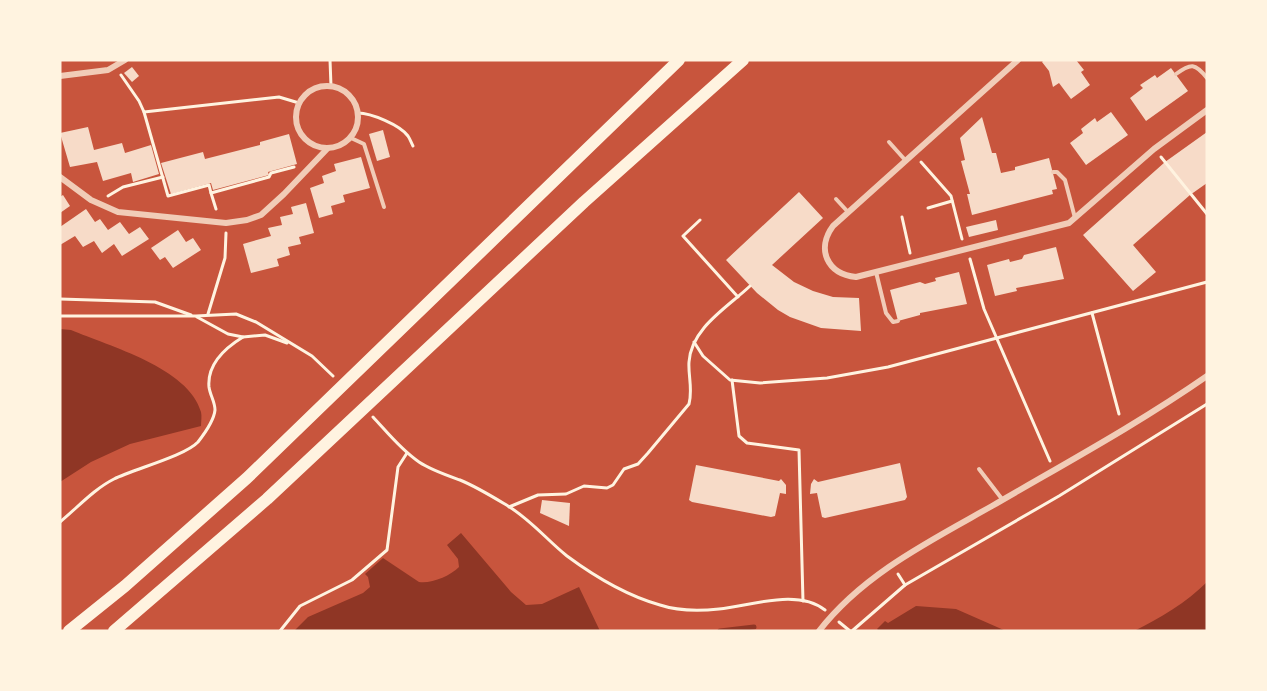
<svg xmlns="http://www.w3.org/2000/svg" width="1267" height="691" font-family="'IBM Plex Serif',serif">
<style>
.water{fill:#8f3625}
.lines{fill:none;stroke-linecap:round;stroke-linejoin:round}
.stream{stroke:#8f3625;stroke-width:5}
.building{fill:#f7dbc8}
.path{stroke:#fff3e0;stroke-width:3}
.service{stroke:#f1ccb7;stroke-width:4}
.minor{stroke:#f1ccb7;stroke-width:6}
.trunk{stroke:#fff3e0;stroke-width:12}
</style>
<rect width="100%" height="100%" fill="#c8553d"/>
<g class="water">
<path d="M60,329L71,330C109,346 189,368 201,412C202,416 201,422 201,426L130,444L91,462L60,482Z"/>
<path d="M461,533L511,592L526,605L542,604L579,587L600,631H294L308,617L363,593L370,587L368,577L365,574L383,558L419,582C431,584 450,576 459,567L458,559L447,545Z"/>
<path d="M1207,582V631H1134C1159,619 1187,602 1207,582Z"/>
<path d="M916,606L956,609L1006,631H879L877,629L885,621L888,623Z"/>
</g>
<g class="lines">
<path class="stream" d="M720,631L754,627"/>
</g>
<g class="building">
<path d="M1044,60H1076L1084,70L1081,72L1090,85L1071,99L1059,83L1053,87L1049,71L1042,62Z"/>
<path d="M132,67L139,76L132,82L124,73Z"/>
<path d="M1171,68L1188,91L1146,121L1130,98L1143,88L1140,85L1155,75L1157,78Z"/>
<path d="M1111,112L1128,135L1086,165L1070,143L1083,133L1081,129L1095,118L1097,122Z"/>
<path d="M982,117L992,153H996L1001,173L1015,170V167L1049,158L1057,189L1052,190L1053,194L972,215L967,194H970L961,161L965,160L960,138Z"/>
<path d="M88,127L94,150L122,143L125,153L151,145L159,174L133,182L131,173L103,181L97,162L70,167L60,133Z"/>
<path d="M383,130L390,157L377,161L369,134Z"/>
<path d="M1207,132V183L1190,195L1133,245L1156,272L1133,291L1083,235L1165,162Z"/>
<path d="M289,134L297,164L268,172L269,175L213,190L211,183L171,194L161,163L203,152L205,159L260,145V142Z"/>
<path d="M361,157L370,188L343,195L345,202L331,206L333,214L319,218L310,188L324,183L322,176L336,171L334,164Z"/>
<path d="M799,192L823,218L772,265L794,282L813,291L833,297L859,298L861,331L821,328L790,317L778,310L757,293L726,260Z"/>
<path d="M63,195L70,206L60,213V197Z"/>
<path d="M306,203L314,233L299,237L301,244L288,247L290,255L277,259L279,266L251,273L243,244L271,236L268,228L282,225L280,217L293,214L291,207Z"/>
<path d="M86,209L95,222L100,219L108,230L120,222L129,234L140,227L149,239L122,256L114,244L102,253L94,241L83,247L75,236L60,245V227Z"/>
<path d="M996,220L998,230L969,237L966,227Z"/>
<path d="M178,230L186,242L193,238L201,250L173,268L165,257L160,260L151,248Z"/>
<path d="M1056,247L1064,279L1016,288L1017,291L995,296L987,265L1009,259L1010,262L1022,259L1024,255Z"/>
<path d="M959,272L967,304L920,313V315L898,321L890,290L920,282L925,284L936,281L935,278Z"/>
<path d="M900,463L907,497L905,500L825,518L822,517L817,493L810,494L811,484L814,479L818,482Z"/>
<path d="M696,465L779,481L781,479L786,485V494L780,493L775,516L771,517L692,502L689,500Z"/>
<path d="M542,500L570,503L569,526L540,513Z"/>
</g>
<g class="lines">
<g class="path">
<path d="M330,60L331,86"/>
<path d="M121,75L139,101L144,112L279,97L299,103"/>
<path d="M144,112L168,196L209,185L211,193"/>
<path d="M358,113C371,113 400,125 408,136C410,139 411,142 413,146"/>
<path d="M1161,157L1207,214"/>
<path d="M921,162L951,196L962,239"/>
<path d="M108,196L123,187L163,177"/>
<path d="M928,208L952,201"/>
<path d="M216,209L211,193L269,177L271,173L294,167"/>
<path d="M902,217L910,253"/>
<path d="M700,220L683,236L738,297"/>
<path d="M970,259L984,309L1050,461"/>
<path d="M60,299L155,302L191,315"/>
<path d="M1092,313L1119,414"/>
<path d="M208,314L225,258L226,233"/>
<path d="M60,316H196L236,314L256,322L312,356L333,376"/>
<path d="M197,317L228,334L243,337L265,335L287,343"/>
<path d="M694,342L703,356L730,380L760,383L827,378L888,367L1207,282"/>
<path d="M732,380L739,436L747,443L799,450L803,601"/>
<path d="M373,417C387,432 401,450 419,462C431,470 446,475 460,480C477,487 493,497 508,506C531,520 547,540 567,556C594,576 628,596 660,605C678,611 700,611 719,609C751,606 797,588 825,610"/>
<path d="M509,507L538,495L566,494L584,486L607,488L613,485L624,469L638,464L648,453L689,404C693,389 688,376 689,362C691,328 728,307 750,286"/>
<path d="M60,522C77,508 94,489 114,479C134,469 185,456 198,442C205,433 214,421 215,410C215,402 210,395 209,387C207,365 225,348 243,337"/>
<path d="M898,574L905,585"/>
<path d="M839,622L850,631"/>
<path d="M280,631L300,606L352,580L387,550L398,467L407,453"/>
<path d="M852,631L905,585L1059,496L1207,404"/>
</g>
<g class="service">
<path d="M1176,74C1191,63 1195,63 1207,78"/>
<path d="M351,138L364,144L384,207"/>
<path d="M889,142L906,161"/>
<path d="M1053,172H1057L1065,180L1075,218"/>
<path d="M836,199L848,212"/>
<path d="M876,272L886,313L893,322L898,321"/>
<path d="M979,469L1002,499"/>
</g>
<g class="minor">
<path d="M1018,60L833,226C816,249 827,274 856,277L1069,223L1154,149L1207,110"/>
<path d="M60,76L108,70L125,60"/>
<circle cx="327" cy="117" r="31"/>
<path d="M60,177L91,200L118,212L226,223L247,220L261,215L284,194L327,149"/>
<path d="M819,631C863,574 930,541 992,506C1064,464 1138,424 1207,376"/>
</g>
<g class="trunk">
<path d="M69,631L125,586L247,478L679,60"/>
<path d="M114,631L267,499L584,202L743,60"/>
</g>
</g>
<rect width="1267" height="691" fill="none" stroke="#fff3e0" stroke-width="123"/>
</svg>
